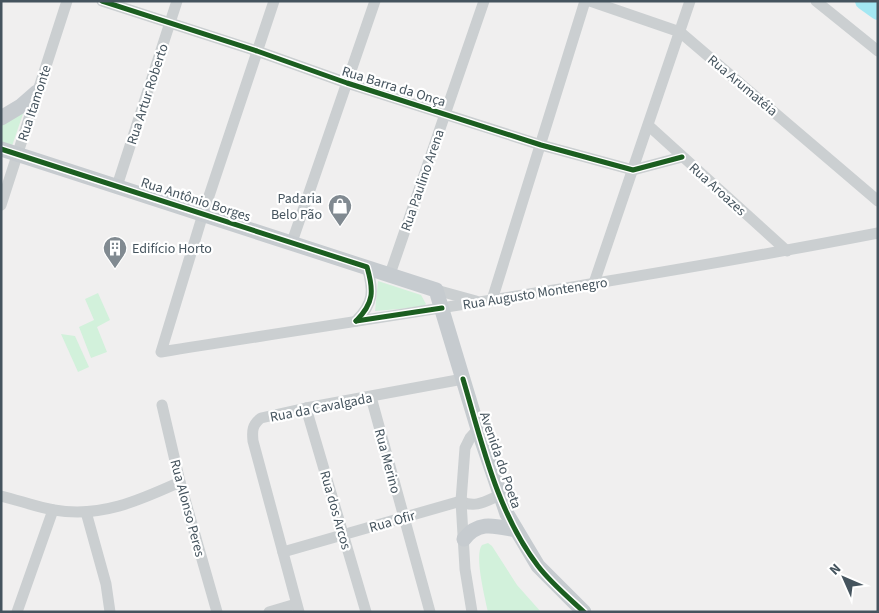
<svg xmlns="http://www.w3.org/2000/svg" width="879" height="613" font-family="'Source Sans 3',sans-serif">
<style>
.green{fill:#d2f1db}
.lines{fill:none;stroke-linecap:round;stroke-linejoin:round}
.river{stroke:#a3e7f2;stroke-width:18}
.minor{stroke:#cbcfd1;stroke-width:11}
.major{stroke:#c6cbcf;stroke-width:15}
.cycleway-casing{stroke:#fff;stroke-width:8}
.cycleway{stroke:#1b5e20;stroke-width:5}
.labels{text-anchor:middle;stroke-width:4.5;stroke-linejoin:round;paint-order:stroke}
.street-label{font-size:14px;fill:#45545e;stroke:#fff}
.poi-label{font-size:14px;fill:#45545e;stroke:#fff;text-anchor:end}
</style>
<rect width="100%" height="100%" fill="#f0efef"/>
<g class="green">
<path d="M25,108L11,149L1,145V125Z"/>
<path d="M378,281L421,295L426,304L423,307L375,311Z"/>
<path d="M98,293L110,320L97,327L107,352L91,358L79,327L94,320L85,299Z"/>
<path d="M61,334L75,336L89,367L78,372Z"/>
<path d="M488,543L492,546L517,585L541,612H488C485,598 474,555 482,545Z"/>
</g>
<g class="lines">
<path class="river" d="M864,1L878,11"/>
<g class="minor">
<path d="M102,1L257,51L347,83L541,145L633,170L682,157"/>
<path d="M274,1L203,214L161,352C400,314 640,279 878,233"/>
<path d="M590,1L680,32L878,201"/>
<path d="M816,1L878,51"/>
<path d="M649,126L787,251"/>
<path d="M117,186L177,1"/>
<path d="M1,205L67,1"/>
<path d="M292,242L375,1"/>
<path d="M390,274L484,1"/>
<path d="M594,283L690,1"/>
<path d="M436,290L476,301"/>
<path d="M492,300L585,1"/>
<path d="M356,321C374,303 374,291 367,267"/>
<path d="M371,397L430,612"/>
<path d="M162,405L180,482L217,612"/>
<path d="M306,408L366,612"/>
<path d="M1,496C18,500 36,507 54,510C100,518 138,501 180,482"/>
<path d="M86,512L106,584L110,612"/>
<path d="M283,552L461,501C475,509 486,501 500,495"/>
<path d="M17,612L53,510"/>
<path d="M269,612L296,604"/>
<path d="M299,612L253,441C252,431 252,425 261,418L306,408L463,379"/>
<path d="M472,612L465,569L461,501L465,448L470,438L478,429"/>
</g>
<g class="major">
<path d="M1,118L21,106L37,92"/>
<path d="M1,149L436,290L478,429L507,514L538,566L584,612"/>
<path d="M464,539C479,520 495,526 516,530"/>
</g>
<g class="cycleway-casing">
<g id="cycleway">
<path d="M102,1L257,51L347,83L541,145L633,170L682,157"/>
<path d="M1,149L367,267C374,291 374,303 356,321"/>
<path d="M356,321L442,308"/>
<path d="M463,379C482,443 497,512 538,566C551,583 568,597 584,612"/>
</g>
</g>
<use href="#cycleway" class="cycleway"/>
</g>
<defs>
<g id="shop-pin" transform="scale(1.25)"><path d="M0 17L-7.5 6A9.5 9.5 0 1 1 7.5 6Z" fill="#818a91" stroke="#fff"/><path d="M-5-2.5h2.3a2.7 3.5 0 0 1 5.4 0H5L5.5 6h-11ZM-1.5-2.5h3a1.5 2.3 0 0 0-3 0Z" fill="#fff"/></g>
<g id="building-pin" transform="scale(1.25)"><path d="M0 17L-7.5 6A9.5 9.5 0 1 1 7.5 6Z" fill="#818a91" stroke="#fff"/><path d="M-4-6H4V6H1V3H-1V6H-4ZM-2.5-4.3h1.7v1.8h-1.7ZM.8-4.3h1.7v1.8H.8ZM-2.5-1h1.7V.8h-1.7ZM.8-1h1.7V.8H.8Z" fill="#fff"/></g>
</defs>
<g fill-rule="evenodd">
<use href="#shop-pin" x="340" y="206"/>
<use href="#building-pin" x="115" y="248"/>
</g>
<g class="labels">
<g class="street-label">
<text transform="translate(743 85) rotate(40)" y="5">Rua Arumatéia</text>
<text transform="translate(394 86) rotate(17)" y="5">Rua Barra da Onça</text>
<text transform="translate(147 94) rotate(-72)" y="5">Rua Artur Roberto</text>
<text transform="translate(34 103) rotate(-72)" y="5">Rua Itamonte</text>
<text transform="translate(422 180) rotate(-71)" y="5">Rua Paulino Arena</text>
<text transform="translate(718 189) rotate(42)" y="5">Rua Aroazes</text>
<text transform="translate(196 199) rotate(18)" y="5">Rua Antônio Borges</text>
<text transform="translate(535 293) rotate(-9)" y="5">Rua Augusto Montenegro</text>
<text transform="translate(321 407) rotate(-11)" y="5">Rua da Cavalgada</text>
<text transform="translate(501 460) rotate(71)" y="5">Avenida do Poeta</text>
<text transform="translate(388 461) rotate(75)" y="5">Rua Merino</text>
<text transform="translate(188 508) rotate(75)" y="5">Rua Alonso Peres</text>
<text transform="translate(336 510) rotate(74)" y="5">Rua dos Arcos</text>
<text transform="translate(392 521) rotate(-16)" y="5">Rua Ofir</text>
</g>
<g class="poi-label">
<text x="322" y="203">Padaria<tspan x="322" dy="16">Belo Pão</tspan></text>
<text x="132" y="253" text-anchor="start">Edifício Horto</text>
</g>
</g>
<rect width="879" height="613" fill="none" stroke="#45545e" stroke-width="5"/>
<g transform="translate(844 578) rotate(315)" stroke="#ffffff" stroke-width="4" paint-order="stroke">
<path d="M0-4L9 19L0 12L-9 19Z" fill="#45545e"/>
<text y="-8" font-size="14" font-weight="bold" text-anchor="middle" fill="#45545e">N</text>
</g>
</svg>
